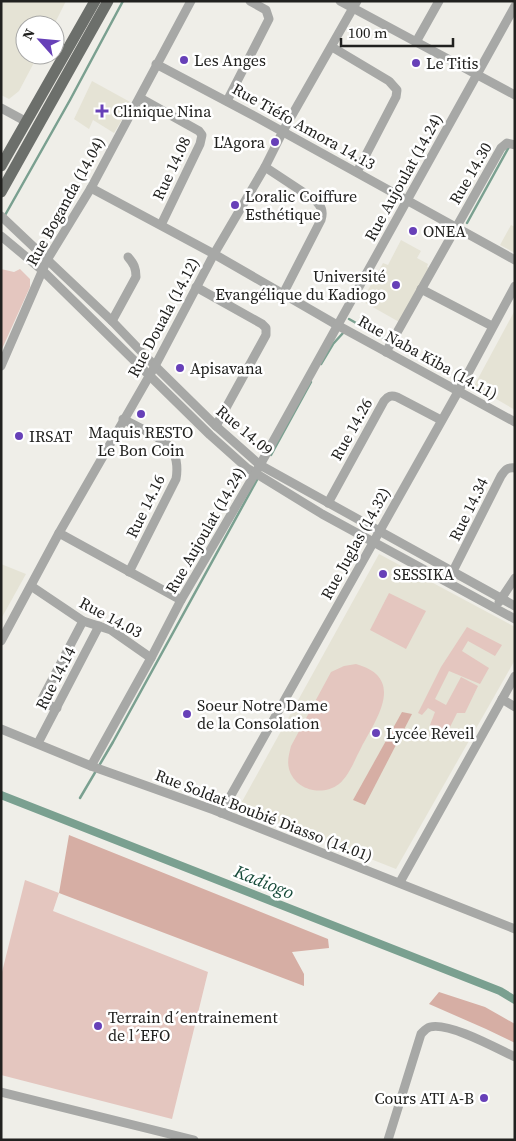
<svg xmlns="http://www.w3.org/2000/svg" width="516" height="1141" font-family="'Source Serif 4',serif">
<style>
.built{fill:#e5e3d5}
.green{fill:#e4c6bf}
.forest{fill:#d6aea4}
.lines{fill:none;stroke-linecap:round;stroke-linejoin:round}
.stream{stroke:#7aa090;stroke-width:2.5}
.canal{stroke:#7aa090;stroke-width:8}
.minor{stroke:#a7a8a6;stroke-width:9}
.major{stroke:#6c6f6b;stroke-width:11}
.poi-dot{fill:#6740b8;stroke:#fff;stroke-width:2}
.labels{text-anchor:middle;stroke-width:5;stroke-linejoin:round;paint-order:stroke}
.poi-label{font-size:16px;fill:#21211f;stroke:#fff;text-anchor:start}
.street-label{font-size:16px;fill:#21211f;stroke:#fff}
.water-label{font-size:18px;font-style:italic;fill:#154938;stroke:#fff}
</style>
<rect width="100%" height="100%" fill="#efeee8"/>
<g class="built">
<path d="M1,1H66L54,25H25V55H38L19,91L9,99L1,95Z"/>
<path d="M92,81L132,103L114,133L93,120L89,129L74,119Z"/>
<path d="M511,225L515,227V253L500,245Z"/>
<path d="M401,240L421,251L417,258L428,264L427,267L431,269L401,323L362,301L383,263L388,265Z"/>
<path d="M515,310V410L474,386Z"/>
<path d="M379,554L515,627V660L396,869L239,807Z"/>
<path d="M1,564L26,574L1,619Z"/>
</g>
<g class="green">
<path d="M1,269L14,272L20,269L30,279V287L1,351Z"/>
<path d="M389,593L426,611L406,649L370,630Z"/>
<path d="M467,627L502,645L495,656L468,641L462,651L489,668L480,684L449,671L435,699L446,705L461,677L478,686L465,713H457L446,735L430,725L435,712L428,708L422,715L418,713L441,667Z"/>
<path d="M356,664C406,678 377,718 361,748C355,759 349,776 339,784C322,797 295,790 289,769C287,761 289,754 291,746L331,672L344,666Z"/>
<path d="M25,880L59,893L53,911L208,972L172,1119L1,1075V976Z"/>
</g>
<g class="forest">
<path d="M402,712L412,714L365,805L353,800Z"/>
<path d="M69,835L328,939L329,948L292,952L304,974V986L59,893Z"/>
<path d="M439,992L485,1007L515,1024V1043L486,1029L429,1004Z"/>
</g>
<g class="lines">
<g class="stream">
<path d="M4,217L70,100L123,1"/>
<path d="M467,223L510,145"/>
<path d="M349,319L397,346"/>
<path d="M321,364L333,344L343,333"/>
<path d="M271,455L311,382"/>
<path d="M80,798L113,742L258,478"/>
</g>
<path class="canal" d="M1,795L500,991L515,1000"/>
<g class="minor">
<path d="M340,1L515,95"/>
<path d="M416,42L439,1"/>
<path d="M332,47L389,81L397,90L396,97L357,172"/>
<path d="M156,64L258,118L515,260"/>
<path d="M140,98L199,131L202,135L200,144L161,225"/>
<path d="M227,101L269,19L266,10L250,1"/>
<path d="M1,108L25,121"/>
<path d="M265,167L315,200C321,206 324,211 321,220L283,294"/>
<path d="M91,188L214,254L337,325L515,422"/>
<path d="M1,216L112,321L155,366L216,426L260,465L515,606"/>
<path d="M1,236L42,270L210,435L247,468L322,514L515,619"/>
<path d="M196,287L262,324L266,328V335L216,426"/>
<path d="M421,289L492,326"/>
<path d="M112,321L136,277C136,268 134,264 128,257"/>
<path d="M386,352L501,148L507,143L515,145"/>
<path d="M1,366L47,260L91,188L191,1"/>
<path d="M123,419C134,425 160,437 168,445C177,453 178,468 176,479L129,572"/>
<path d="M328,503L384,401C388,396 391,395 397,397L441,420"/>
<path d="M59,533L181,600"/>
<path d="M453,571L501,476C505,470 507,467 515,468"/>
<path d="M31,586L83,621L111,630L151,658"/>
<path d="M499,602L515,578"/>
<path d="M1,641L59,533L155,366L214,254L265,167L283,131L357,1"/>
<path d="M502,699L515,707"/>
<path d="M57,708L45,704L42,699L83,621"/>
<path d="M1,729L91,766L214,810L515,929"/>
<path d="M38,743L99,626"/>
<path d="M91,766L151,658L181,600L260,465L515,6"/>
<path d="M221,813L459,390L515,286"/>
<path d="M400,882L515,676"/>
<path d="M1,1092L194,1140"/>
<path d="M388,1140L421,1034C424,1031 426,1028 430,1027C449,1022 496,1048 515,1057"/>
</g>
<g class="major">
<path d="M1,166L95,1"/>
<path d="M1,192L108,1"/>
</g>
</g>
<g class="poi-dot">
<circle cx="184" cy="60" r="5"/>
<circle cx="416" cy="63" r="5"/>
<path d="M99.5 103.5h5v5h5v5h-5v5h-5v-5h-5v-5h5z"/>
<circle cx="275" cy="142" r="5"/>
<circle cx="235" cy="205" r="5"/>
<circle cx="413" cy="231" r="5"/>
<circle cx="396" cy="285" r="5"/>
<circle cx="180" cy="368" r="5"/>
<circle cx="141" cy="414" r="5"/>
<circle cx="19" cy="436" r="5"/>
<circle cx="383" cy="574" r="5"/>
<circle cx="187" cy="714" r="5"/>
<circle cx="376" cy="733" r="5"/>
<circle cx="98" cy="1026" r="5"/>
<circle cx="484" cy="1098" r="5"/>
</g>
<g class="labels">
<g class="poi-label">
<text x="194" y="66">Les Anges</text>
<text x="426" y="69">Le Titis</text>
<text x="113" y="117">Clinique Nina</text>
<text x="265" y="148" text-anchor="end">L'Agora</text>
<text x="245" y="202">Loralic Coiffure<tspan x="245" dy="18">Esthétique</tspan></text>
<text x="423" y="237">ONEA</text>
<text x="386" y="282" text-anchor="end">Université<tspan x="386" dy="18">Evangélique du Kadiogo</tspan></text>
<text x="190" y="374">Apisavana</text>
<text x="141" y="438" text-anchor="middle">Maquis RESTO<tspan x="141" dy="18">Le Bon Coin</tspan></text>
<text x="29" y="442">IRSAT</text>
<text x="393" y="580">SESSIKA</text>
<text x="197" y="711">Soeur Notre Dame<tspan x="197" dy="18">de la Consolation</tspan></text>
<text x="386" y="739">Lycée Réveil</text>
<text x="108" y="1023">Terrain d´entrainement<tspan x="108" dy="18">de l´EFO</tspan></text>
<text x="474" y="1104" text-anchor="end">Cours ATI A-B</text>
</g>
<g class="street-label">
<text transform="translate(304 126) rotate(29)" y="6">Rue Tiéfo Amora 14.13</text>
<text transform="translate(171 168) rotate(-65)" y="6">Rue 14.08</text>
<text transform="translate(470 173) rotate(-60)" y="6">Rue 14.30</text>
<text transform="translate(403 177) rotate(-61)" y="6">Rue Aujoulat (14.24)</text>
<text transform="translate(65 201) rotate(-61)" y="6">Rue Boganda (14.04)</text>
<text transform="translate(163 317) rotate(-62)" y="6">Rue Douala (14.12)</text>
<text transform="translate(428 357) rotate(29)" y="6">Rue Naba Kiba (14.11)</text>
<text transform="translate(351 429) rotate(-61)" y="6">Rue 14.26</text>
<text transform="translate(245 430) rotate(40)" y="6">Rue 14.09</text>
<text transform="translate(145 506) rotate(-64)" y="6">Rue 14.16</text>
<text transform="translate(468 509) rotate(-64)" y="6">Rue 14.34</text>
<text transform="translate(205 530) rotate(-60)" y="6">Rue Aujoulat (14.24)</text>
<text transform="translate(355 543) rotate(-61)" y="6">Rue Juglas (14.32)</text>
<text transform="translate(111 617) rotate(28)" y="6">Rue 14.03</text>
<text transform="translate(55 678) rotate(-63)" y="6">Rue 14.14</text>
<text transform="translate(264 815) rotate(21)" y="6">Rue Soldat Boubié Diasso (14.01)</text>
</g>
<g class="water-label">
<text transform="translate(264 882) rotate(22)" y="6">Kadiogo</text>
</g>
</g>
<rect width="516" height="1141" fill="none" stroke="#21211f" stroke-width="5"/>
<g transform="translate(40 40) rotate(297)"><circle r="24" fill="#ffffff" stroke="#a6a6a5"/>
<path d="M0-4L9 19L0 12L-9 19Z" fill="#6740b8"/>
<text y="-8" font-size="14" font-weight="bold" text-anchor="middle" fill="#21211f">N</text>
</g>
<path d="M341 38v8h112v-8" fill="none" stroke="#21211f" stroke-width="2.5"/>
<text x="348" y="38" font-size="15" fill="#21211f" stroke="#ffffff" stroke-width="4" paint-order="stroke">100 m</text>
</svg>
